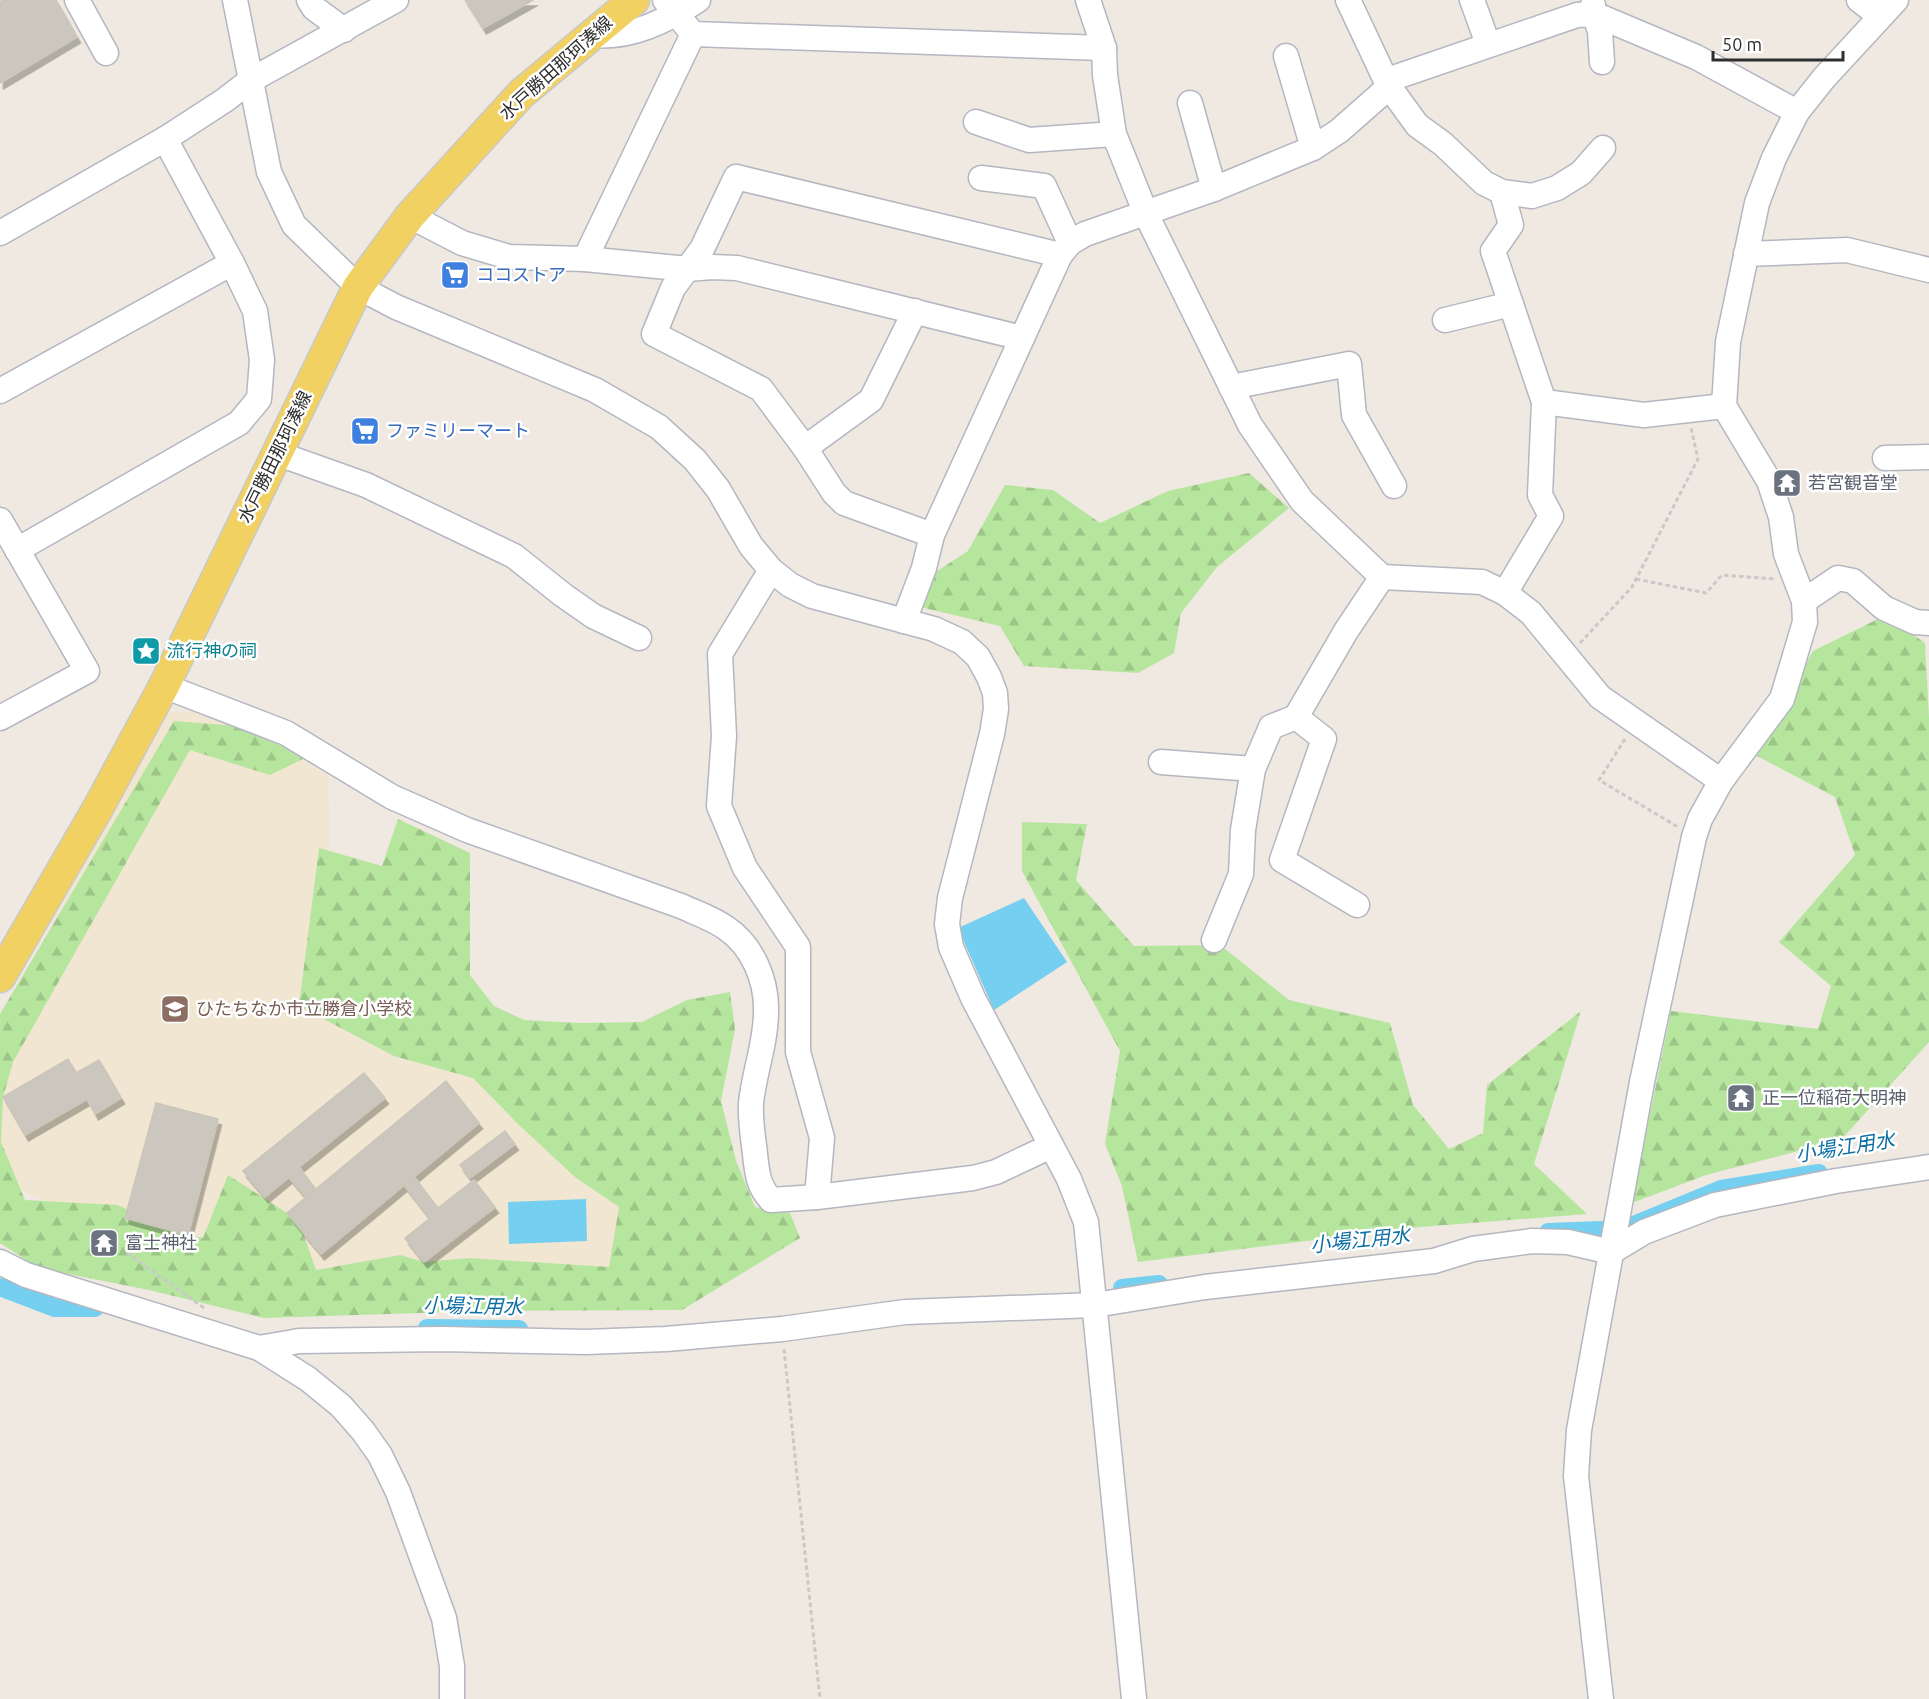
<svg xmlns="http://www.w3.org/2000/svg" width="1929" height="1699" font-family="Ubuntu,'Noto Sans JP',sans-serif">
<style>
.education{fill:#f0e6d1}
.forest{fill:url(#forest-firs)}
.water{fill:#75cff0}
.lines{fill:none;stroke-linecap:round;stroke-linejoin:round}
.canal{stroke:#75cff0;stroke-width:18}
.building{fill:#cbc7bf;stroke:#cbc5ba;stroke-width:1.5;filter:url(#shadow)}
.minor-casing{stroke:#b4b7c1;stroke-width:27}
.major-casing{stroke:#c9c9c9;stroke-width:33}
.path{stroke:#c9c9c9;stroke-width:3;stroke-dasharray:4.5 3;stroke-linecap:butt}
.minor{stroke:#fff;stroke-width:24}
.major{stroke:#f2d163;stroke-width:30}
.labels{text-anchor:middle;stroke-width:5;stroke-linejoin:round;paint-order:stroke}
.street-label{font-size:18px;fill:#2e2e2e;stroke:#fff}
.shop-label{font-size:18px;fill:#366cbe;stroke:#fff;text-anchor:start}
.worship-label{font-size:18px;fill:#5b616d;stroke:#fff;text-anchor:start}
.culture-label{font-size:18px;fill:#0d838f;stroke:#fff;text-anchor:start}
.education-label{font-size:18px;fill:#785e54;stroke:#fff;text-anchor:start}
.water-label{font-size:20px;font-style:italic;fill:#0d6fa3;stroke:#fff}
</style>
<defs>
<pattern id="forest-firs" width="22" height="20" patternUnits="userSpaceOnUse" patternTransform="scale(1.5)"><rect width="22" height="20" fill="#b6e59e"/><path d="M5 1l3.5 6h-7zM16 11l3.5 6h-7z" fill="#9dc588"/></pattern>
<filter id="shadow"><feDropShadow dx="3.5" dy="6" stdDeviation="0" flood-color="#0004"/></filter>
</defs>
<rect width="100%" height="100%" fill="#efe9e1"/>
<path class="education" d="M200,711L267,739L328,776L330,841L317,998L474,1060L630,1187L613,1302L202,1269L0,1181V1020L167,712Z"/>
<g class="forest">
<path d="M1249,473L1289,508L1217,567L1181,613L1174,653L1138,673L1024,666L1000,626L916,606L934,573L968,551L1005,485L1053,490L1100,523L1168,491Z"/>
<path d="M1886,615L1925,643L1929,717V1042L1841,1140L1706,1175L1632,1203L1671,1011L1818,1029L1831,986L1779,942L1855,855L1835,797L1757,756L1813,651Z"/>
<path d="M174,721L236,726L307,757L270,775L190,750L13,1062L3,1097L1,1142L25,1200L117,1205L188,1235L203,1238L228,1175L287,1213L297,1216L316,1270L400,1255L424,1262L469,1258L609,1267L619,1207L575,1177L519,1125L473,1078L394,1056L299,1006L319,848L382,866L398,819L470,853V975L494,1006L524,1020L579,1023L642,1022L687,1000L730,992L735,1029L721,1101L736,1161L755,1207L790,1213L800,1238L682,1310L481,1311L264,1318L149,1290L38,1268L0,1243V1014Z"/>
<path d="M1022,822L1087,824L1076,880L1134,946L1220,945L1289,1000L1390,1023L1413,1105L1449,1149L1483,1133L1487,1085L1581,1011L1534,1164L1587,1214L1420,1227L1138,1262L1122,1186L1105,1144L1120,1051L1022,871Z"/>
</g>
<g class="water">
<path d="M1024,898L1067,962L994,1010L958,928Z"/>
<path d="M586,1199L587,1241L509,1244L508,1202Z"/>
</g>
<g class="lines">
<g class="canal">
<path d="M1631,1226L1721,1189L1819,1173"/>
<path d="M1548,1232L1601,1230"/>
<path d="M0,1287L55,1308H95"/>
<path d="M1122,1288L1159,1284"/>
<path d="M427,1328L519,1329"/>
</g>
</g>
<g class="building">
<path d="M3,0H56L77,37L0,83V2Z"/>
<path d="M465,0H533L483,28Z"/>
<path d="M68,1059L76,1073L99,1060L121,1098L95,1114L87,1099L25,1135L3,1097Z"/>
<path d="M364,1073L385,1098L299,1167L315,1188L305,1196L289,1177L265,1197L243,1171Z"/>
<path d="M446,1081L479,1123L321,1254L287,1213Z"/>
<path d="M156,1103L218,1119L188,1235L125,1218Z"/>
<path d="M505,1131L515,1144L470,1178L460,1165Z"/>
<path d="M415,1178L438,1208L474,1180L495,1207L424,1262L405,1238L430,1218L405,1186Z"/>
</g>
<g class="lines">
<g class="minor-casing">
<g id="minor">
<path d="M77,0L106,53"/>
<path d="M235,0L269,172L294,225L358,287L396,307L595,390L659,427L695,460L718,489L751,546L771,570L790,585L812,596L934,629L962,642L978,657L989,677L995,693L996,709L992,734L950,898L947,924L951,947L973,998L1069,1179L1086,1222L1134,1699"/>
<path d="M309,0L314,8L344,30"/>
<path d="M665,0L693,34L1104,48"/>
<path d="M1088,0L1104,48L1105,75L1114,134L1146,214L1250,425L1302,501L1382,577"/>
<path d="M1348,0L1388,85L1417,125L1443,144L1484,183L1502,192L1532,196L1557,188L1581,173L1603,148"/>
<path d="M1472,0L1488,44"/>
<path d="M1859,0L1880,16"/>
<path d="M1593,5L1594,14L1600,31L1602,62"/>
<path d="M592,35C631,39 666,21 698,0"/>
<path d="M1286,56L1313,148"/>
<path d="M1190,103L1214,189"/>
<path d="M976,122L1029,140L1114,134"/>
<path d="M981,178L1044,186L1070,243"/>
<path d="M1502,192L1511,225L1493,251L1544,402L1540,495L1551,516L1505,593"/>
<path d="M410,216L462,243L509,257L585,259L688,269L712,267L737,268L1022,338"/>
<path d="M0,233L165,139L225,100L251,80L396,0"/>
<path d="M1746,254L1847,250L1929,270"/>
<path d="M585,259L693,34"/>
<path d="M1445,320L1511,304"/>
<path d="M1231,387L1349,364L1354,415L1394,486"/>
<path d="M0,391L232,263"/>
<path d="M1544,402L1644,415L1724,406"/>
<path d="M805,448L871,400L915,311"/>
<path d="M276,453L366,485L514,556L563,595L593,616L639,638"/>
<path d="M1885,458L1929,457"/>
<path d="M0,520L87,671L0,718"/>
<path d="M932,535L844,503L834,493L805,448L761,389L654,334L673,288L702,249L736,177L1060,255"/>
<path d="M17,550L239,423L259,399L262,360L255,311L232,263L165,139"/>
<path d="M771,570L720,654L724,736L719,806L745,868L798,947V1052L822,1138L817,1197"/>
<path d="M1804,601L1838,578L1853,581L1884,608L1915,622L1929,623"/>
<path d="M904,621L924,568L932,535L1060,255L1070,243L1085,234L1214,189L1313,148L1339,131L1381,94L1396,77L1577,15L1594,14L1696,57L1797,112"/>
<path d="M164,686L286,733L392,797L467,830L681,906C696,913 712,918 726,928C753,946 767,981 766,1012C766,1043 754,1073 751,1103C750,1120 753,1137 755,1154C757,1173 758,1186 771,1200L817,1197L973,1178L996,1172L1051,1146"/>
<path d="M1296,717L1324,739L1282,860L1357,905"/>
<path d="M1161,762L1253,769"/>
<path d="M1214,940L1241,874L1243,830L1253,769L1271,727L1296,717L1346,631L1382,577L1482,582L1505,593L1531,613L1600,697L1721,781"/>
<path d="M0,1262L26,1275L259,1348L308,1379L341,1406L363,1431L380,1455L398,1492L444,1618L452,1666V1699"/>
<path d="M259,1348L299,1341L442,1339L586,1342L666,1339L782,1329L905,1312L1095,1305L1205,1287L1434,1261L1473,1249L1532,1241L1568,1242L1611,1252L1644,1232L1715,1205L1836,1181L1929,1167"/>
<path d="M1601,1699L1576,1476L1579,1430L1642,1082L1694,837L1700,819L1721,781L1782,699L1805,622L1804,601L1786,554L1781,517L1769,481L1724,406L1728,342L1757,203L1774,158L1797,112L1824,78L1896,0"/>
</g>
</g>
<g class="major-casing">
<path id="major" d="M0,977L98,808L164,686L358,287L410,216L521,94L634,0"/>
</g>
<g class="path">
<path d="M1636,579L1706,593L1722,575L1775,579"/>
<path d="M1580,643L1632,587L1698,459L1691,428"/>
<path d="M1625,739L1599,780L1678,827"/>
<path d="M127,1253L204,1308"/>
<path d="M784,1349L820,1699"/>
</g>
<use href="#minor" class="minor"/>
<use href="#major" class="major"/>
</g>
<defs>
<g id="supermarket-square" transform="scale(1.5)"><rect x="-9" y="-9" width="18" height="18" rx="4" fill="#3f7fe0" stroke="#fff"/><path d="M-6-5.5h2.5l.6 2H6L4.5 2H-2.5L-4.4-4H-6ZM-1.5 3.2a1.3 1.3 0 1 0 .1 0ZM3 3.2a1.3 1.3 0 1 0 .1 0Z" fill="#fff"/></g>
<g id="temple-square" transform="scale(1.5)"><rect x="-9" y="-9" width="18" height="18" rx="4" fill="#6b7280" stroke="#fff"/><path d="M0-6L5-2H3V0L6.5 2.5H4V6H1.5V3h-3V6H-4V2.5H-6.5L-3 0V-2H-5Z" fill="#fff"/></g>
<g id="sight-square" transform="scale(1.5)"><rect x="-9" y="-9" width="18" height="18" rx="4" fill="#0f9aa8" stroke="#fff"/><path d="M0-6L1.8-2.2L6-1.7L2.9 1.2L3.7 5.4L0 3.3L-3.7 5.4L-2.9 1.2L-6-1.7L-1.8-2.2Z" fill="#fff"/></g>
<g id="school-square" transform="scale(1.5)"><rect x="-9" y="-9" width="18" height="18" rx="4" fill="#8d6e63" stroke="#fff"/><path d="M0-5L7-2L0 1L-7-2ZM-4 1L0 2.5L4 1V4Q0 6-4 4Z" fill="#fff"/></g>
</defs>
<g fill-rule="evenodd">
<use href="#supermarket-square" x="455" y="275"/>
<use href="#supermarket-square" x="365" y="431"/>
<use href="#temple-square" x="1787" y="483"/>
<use href="#sight-square" x="146" y="651"/>
<use href="#school-square" x="175" y="1009"/>
<use href="#temple-square" x="1741" y="1098"/>
<use href="#temple-square" x="104" y="1243"/>
</g>
<g class="labels">
<g class="street-label">
<text transform="translate(556 68) rotate(-42)" y="6">水戸勝田那珂湊線</text>
<text transform="translate(275 457) rotate(-64)" y="6">水戸勝田那珂湊線</text>
</g>
<g class="shop-label">
<text x="476" y="281">ココストア</text>
<text x="386" y="437">ファミリーマート</text>
</g>
<g class="worship-label">
<text x="1808" y="489">若宮観音堂</text>
<text x="1762" y="1104">正一位稲荷大明神</text>
<text x="125" y="1249">富士神社</text>
</g>
<g class="culture-label">
<text x="167" y="657">流行神の祠</text>
</g>
<g class="education-label">
<text x="196" y="1015">ひたちなか市立勝倉小学校</text>
</g>
<g class="water-label">
<text transform="translate(1845 1147) rotate(-9)" y="7">小場江用水</text>
<text transform="translate(1360 1240) rotate(-6)" y="7">小場江用水</text>
<text transform="translate(473 1306) rotate(1)" y="7">小場江用水</text>
</g>
</g>
<path d="M1713 51v9h130v-9" fill="none" stroke="#2e2e2e" stroke-width="3"/>
<text x="1722" y="51" font-size="18" fill="#2e2e2e" stroke="#ffffff" stroke-width="4.5" paint-order="stroke">50 m</text>
</svg>
